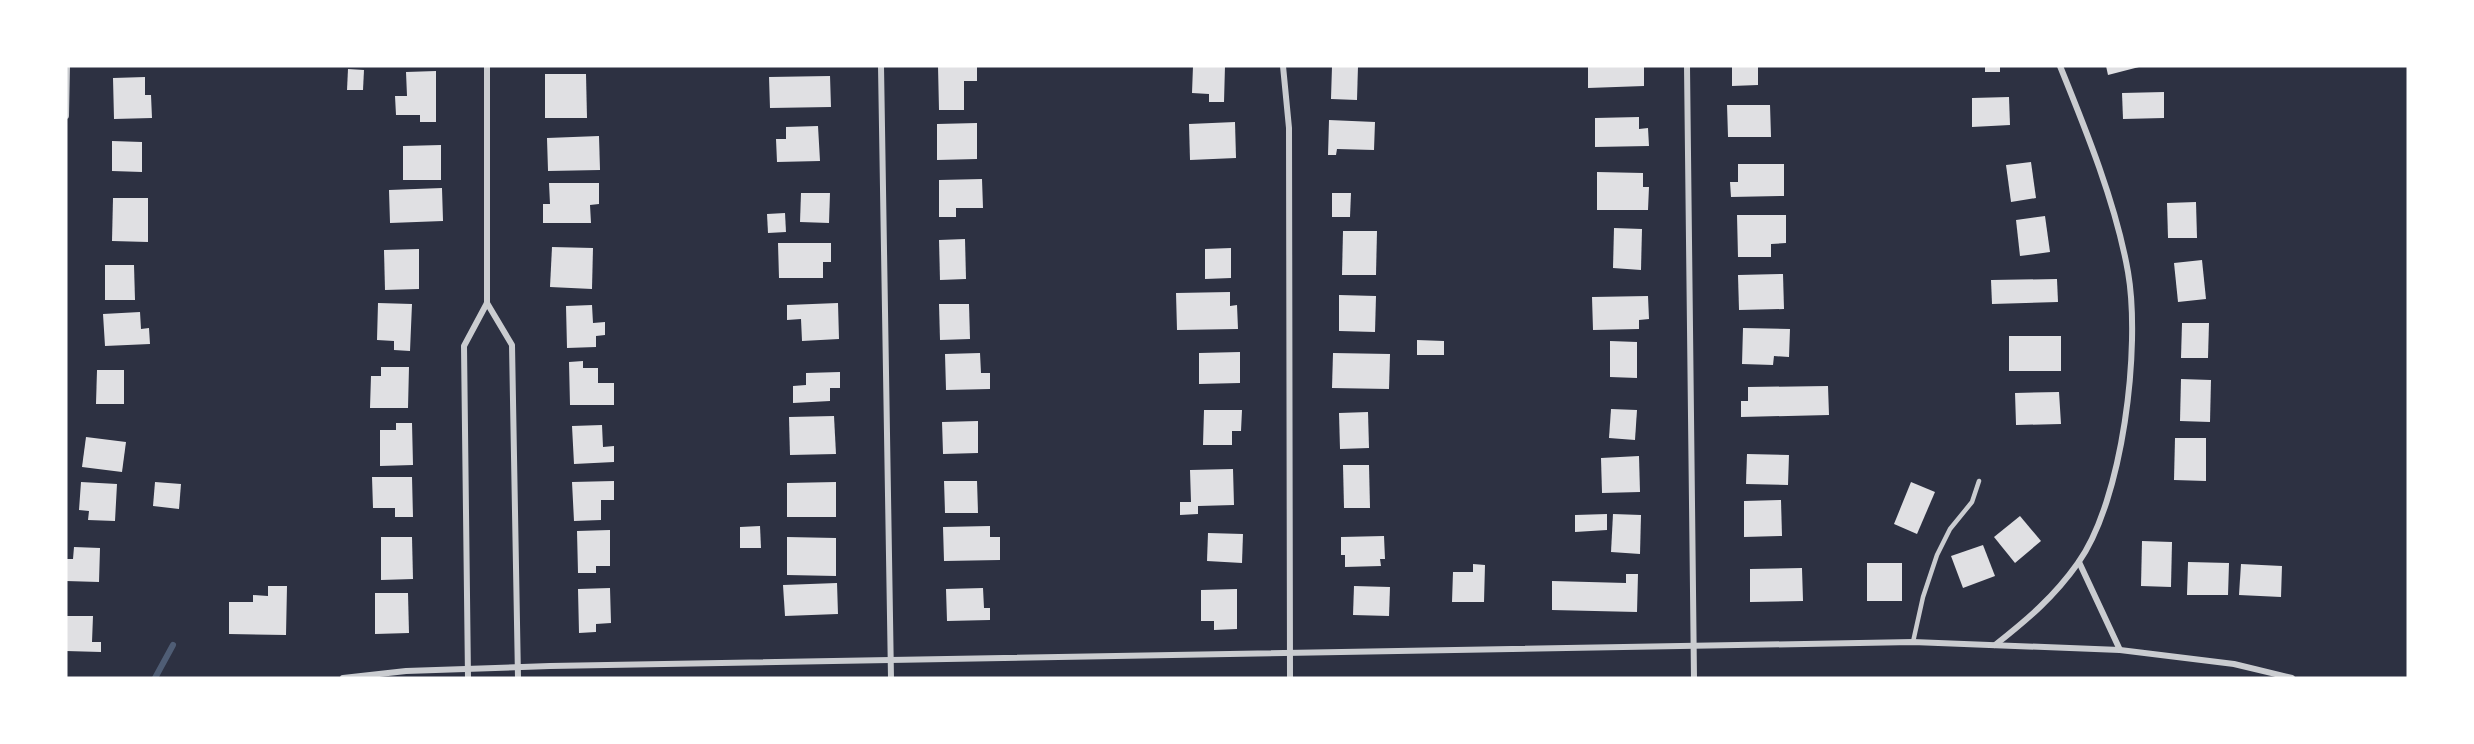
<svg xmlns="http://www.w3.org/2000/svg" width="2474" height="744" font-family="Helvetica,sans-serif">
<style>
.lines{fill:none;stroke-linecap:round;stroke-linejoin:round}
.stream{stroke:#4f5d75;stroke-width:6}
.building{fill:#e0e0e3}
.service{stroke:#caccd0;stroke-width:4.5}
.minor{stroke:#caccd0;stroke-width:6}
</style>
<rect width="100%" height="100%" fill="#2d3142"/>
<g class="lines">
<path class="stream" d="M155,678L173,645"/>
</g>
<g class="building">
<path d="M938,66H977V81H964V110H939Z"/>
<path d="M1193,66H1225L1224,102H1209V94L1192,93Z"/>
<path d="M1332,66H1358L1357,100L1331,99Z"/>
<path d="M1588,66H1644V86L1588,88Z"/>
<path d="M1732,66H1758V85L1732,86Z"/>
<rect x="1985" y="66" width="15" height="6"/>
<path d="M2106,66H2139V67L2108,75Z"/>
<path d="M348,69L364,70L363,90H347Z"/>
<path d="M436,71V122H420V115H396L395,96H407L406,72Z"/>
<path d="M545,74H586L587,118H545Z"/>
<path d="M830,76L831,107L770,108L769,77Z"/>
<path d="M145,77V95H151L152,118L114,119L113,78Z"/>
<path d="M2164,92V118L2123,119L2122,93Z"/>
<path d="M2009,97L2010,125L1972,127V98Z"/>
<path d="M1727,105H1770L1771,137H1728Z"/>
<path d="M1639,117V129L1648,128L1649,146L1595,147V118Z"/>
<path d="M1329,120L1375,122L1374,150L1337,149L1336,155H1328Z"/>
<path d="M1235,122L1236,158L1190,160L1189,124Z"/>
<path d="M977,123V159L937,160V124Z"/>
<path d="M818,126L820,161L777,162L776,139H786V127Z"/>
<path d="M599,136L600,170L548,171L547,138Z"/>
<path d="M112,141L142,142V172L112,171Z"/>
<path d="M441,145V180H403V146Z"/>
<path d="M2031,162L2036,198L2011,202L2006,165Z"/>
<path d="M1738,164H1784V196L1731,197L1730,182H1738Z"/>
<path d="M1597,172L1643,173V187H1649L1648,210H1597Z"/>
<path d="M982,179L983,208H956V217H939V180Z"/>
<path d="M549,183H599V204L590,205L591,223H543V204H550Z"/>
<path d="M442,188L443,221L390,223L389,190Z"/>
<path d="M801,193H830L829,223L800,222Z"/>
<path d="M1332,193H1351L1350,217H1332Z"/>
<path d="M113,198H148V242L112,241Z"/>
<path d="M2196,202L2197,238H2168L2167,203Z"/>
<path d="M785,213L786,232L768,233L767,214Z"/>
<path d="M1737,215H1786V243L1771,244V257H1738Z"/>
<path d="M2045,216L2050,252L2020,256L2016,220Z"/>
<path d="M1614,228L1642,229L1641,270L1613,268Z"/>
<path d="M1343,231H1377L1376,275H1342Z"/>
<path d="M965,239L966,279L940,280L939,240Z"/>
<path d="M778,243H831V262H823V278H779Z"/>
<path d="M552,247L593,248L592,289L550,287Z"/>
<path d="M1231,248V278L1205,279V249Z"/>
<path d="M419,249V289L385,290L384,250Z"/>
<path d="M2202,260L2206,299L2178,302L2174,263Z"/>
<path d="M105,265H134L135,300H105Z"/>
<path d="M1783,274L1784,309L1739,310L1738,275Z"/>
<path d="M2057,279L2058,302L1992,304L1991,280Z"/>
<path d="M1230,292V306L1237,305L1238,329L1177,330L1176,293Z"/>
<path d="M1339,295L1376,296L1375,332L1339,331Z"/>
<path d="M1648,296L1649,319L1639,320V329L1593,330L1592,297Z"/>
<path d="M378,303L412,304L410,351L394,350V341L377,340Z"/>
<path d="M838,303L839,339L802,341L801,319L787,320V305Z"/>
<path d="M939,304H969L970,339L940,340Z"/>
<path d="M592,305L593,323L605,322V335L596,336V347L567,348L566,306Z"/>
<path d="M140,312L141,329L149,328L150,344L105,346L103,314Z"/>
<path d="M2182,323H2209L2208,358H2181Z"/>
<path d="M1743,328L1790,329L1789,357L1774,356L1773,365L1742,364Z"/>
<rect x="2009" y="336" width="52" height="35"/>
<path d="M1417,340L1444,341V355H1417Z"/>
<path d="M1610,341L1637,342V378L1610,377Z"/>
<path d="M1240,352V383L1199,384V353Z"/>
<path d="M980,353L981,373H990V389L946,390L945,354Z"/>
<path d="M1333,353L1390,354L1389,389L1332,388Z"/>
<path d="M583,361V368H598V383H614V405H570L569,362Z"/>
<path d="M381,367H409L408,408H370L371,376H381Z"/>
<path d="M97,370H124V404H96Z"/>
<path d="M840,372V388H830V401L793,403V386L806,385V373Z"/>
<path d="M2181,379L2211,380L2210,422L2180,421Z"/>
<path d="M1828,386L1829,415L1741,417V401H1748V387Z"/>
<path d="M2059,392L2061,424L2016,425L2015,393Z"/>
<path d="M1611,409L1637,410L1635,440L1609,438Z"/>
<path d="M1204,410H1242L1241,431H1232V445H1203Z"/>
<path d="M1368,412L1369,448L1340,449L1339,413Z"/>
<path d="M834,416L836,454L790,455L789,417Z"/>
<path d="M978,421V453L943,454L942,422Z"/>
<path d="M396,423H412L413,465L380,466V430H396Z"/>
<path d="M602,425L603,447L614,446V462L574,464L572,426Z"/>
<path d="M86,437L126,442L122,472L82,467Z"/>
<path d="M2175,438H2206V481L2174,480Z"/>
<path d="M1747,454L1789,455L1788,485L1746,484Z"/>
<path d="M1639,456L1640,492L1602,493L1601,458Z"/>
<path d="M1343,465H1369L1370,508H1344Z"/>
<path d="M1233,469L1234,505L1198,506V514L1180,515V502H1191L1190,470Z"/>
<path d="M372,477H412L413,517H395V508H373Z"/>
<path d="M614,481V500H601V520L574,521L572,482Z"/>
<path d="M944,481H977L978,513H945Z"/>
<path d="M81,482L117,484L115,521L88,520L89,511L79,510Z"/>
<path d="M155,482L181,484L179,509L153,506Z"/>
<path d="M836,482V517H787V483Z"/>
<path d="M1911,482L1935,492L1917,534L1894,524Z"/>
<path d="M1781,500L1782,536L1744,537V501Z"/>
<path d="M1607,514V530L1575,532V515Z"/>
<path d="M1613,514L1641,515L1640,554L1611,552Z"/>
<path d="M2020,516L2041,541L2015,563L1994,537Z"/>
<path d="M760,526L761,548H740V527Z"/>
<path d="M990,526V537H1000V560L944,561L943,527Z"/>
<path d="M610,530V566H596V573H578L577,531Z"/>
<path d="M1208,533L1243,534L1242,563L1207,561Z"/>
<path d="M1384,536L1385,559H1380L1381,566L1345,567V555H1341V537Z"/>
<path d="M381,537H412L413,579L381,580Z"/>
<path d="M787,537L836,538V576L787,575Z"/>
<path d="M2142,541L2172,542L2171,587L2141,586Z"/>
<path d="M1983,545L1995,576L1963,588L1951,556Z"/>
<path d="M74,547L100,548L99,582L66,581V559H73Z"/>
<path d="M2188,562L2229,563L2228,595H2187Z"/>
<rect x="1867" y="563" width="35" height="38"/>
<path d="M1473,564L1485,565L1484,602H1452L1453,572H1473Z"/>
<path d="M2241,564L2282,566L2281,597L2239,595Z"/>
<path d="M1802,568L1803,601L1750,602V569Z"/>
<path d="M1626,574H1638L1637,612L1552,610V581L1626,583Z"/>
<path d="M837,583L838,614L785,616L783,585Z"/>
<path d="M268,586H287L286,635L229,634V602H253V595L268,596Z"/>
<path d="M1354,586L1390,587L1389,616L1353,615Z"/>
<path d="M610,588L611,623L596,624V632L579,633L578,589Z"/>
<path d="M983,588L984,608H990V620L947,621L946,589Z"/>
<path d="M1237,589V629L1214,630V621H1201V590Z"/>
<path d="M375,593H408L409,633L375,634Z"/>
<path d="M67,616H93L92,642H101V652L66,651Z"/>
</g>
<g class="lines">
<path class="service" d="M1913,642L1923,597L1937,555L1950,529L1972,502L1979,481"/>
<g class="minor">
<path d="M881,66L891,678"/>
<path d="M1283,66L1289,128L1290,678"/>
<path d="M1687,66L1694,678"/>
<path d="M66,116L67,66"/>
<path d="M487,303L512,345L518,678"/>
<path d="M2079,562L2120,650"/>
<path d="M1995,645C2028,619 2054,597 2078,563C2123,500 2141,347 2128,272C2116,204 2086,130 2060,66"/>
<path d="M343,678L406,671L550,666L1913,642L2120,650L2234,664L2292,678"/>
<path d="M468,678L464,346L487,303V66"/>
</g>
</g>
<rect width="2474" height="744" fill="none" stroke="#ffffff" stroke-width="135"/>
</svg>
